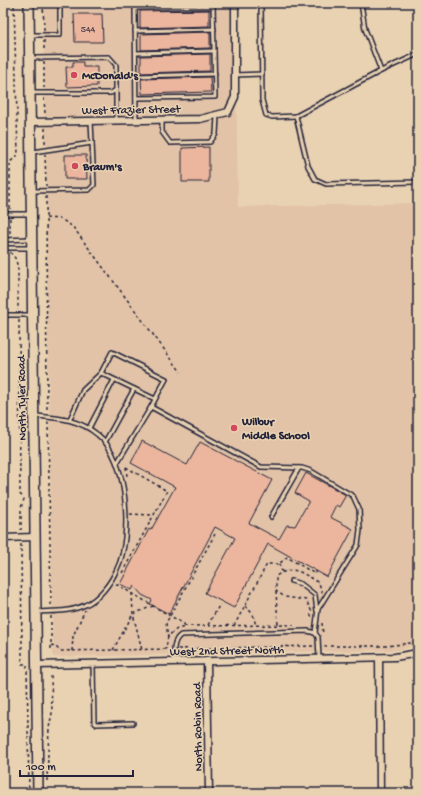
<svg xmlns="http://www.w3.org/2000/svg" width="421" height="796" font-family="'Gochi Hand',sans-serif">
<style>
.built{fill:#e2c3a7}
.building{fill:#ebb69d;stroke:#22223b}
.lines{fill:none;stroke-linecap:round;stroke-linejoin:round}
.service-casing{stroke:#22223b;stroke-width:6}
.minor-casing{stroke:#22223b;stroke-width:9}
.secondary-casing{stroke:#22223b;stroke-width:12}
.path{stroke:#22223b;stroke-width:1.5;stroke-dasharray:3 3;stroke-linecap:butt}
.service{stroke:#e9d2b2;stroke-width:3}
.minor{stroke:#e9d2b2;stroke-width:6}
.secondary{stroke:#e9d2b2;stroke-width:9}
.poi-dot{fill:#d1495b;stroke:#e9d2b2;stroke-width:1.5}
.labels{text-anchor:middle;stroke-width:3;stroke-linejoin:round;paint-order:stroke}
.number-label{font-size:10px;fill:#544754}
.poi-label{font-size:12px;font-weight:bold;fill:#22223b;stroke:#e9d2b2;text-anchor:start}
.street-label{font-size:12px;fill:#22223b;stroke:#e9d2b2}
</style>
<rect width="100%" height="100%" fill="#e9d2b2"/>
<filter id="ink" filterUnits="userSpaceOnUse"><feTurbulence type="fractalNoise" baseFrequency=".025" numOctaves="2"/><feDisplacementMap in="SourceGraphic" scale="8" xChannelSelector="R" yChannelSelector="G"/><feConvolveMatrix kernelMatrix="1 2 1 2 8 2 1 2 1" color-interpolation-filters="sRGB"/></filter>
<g filter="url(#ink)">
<path class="built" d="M43,3H235L238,207L418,203V645L398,650L53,657Z"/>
<g class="building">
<path d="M140,3H209V4L140,5Z"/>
<path d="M209,10V26L140,28V11Z"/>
<path d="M74,14H102L103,42H75Z"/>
<path d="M210,32V48L141,50V34Z"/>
<path d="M210,54V71L141,73V56Z"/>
<path d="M73,62H83V67H97V86L67,87L66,67H73Z"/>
<path d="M210,77L211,92L142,94L141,79Z"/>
<path d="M209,147V182H182V148Z"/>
<path d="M65,155H86L87,179H65Z"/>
<path d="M142,441L187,465L200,442L272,480L249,523L279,539L287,525L295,526L309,501L295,493L306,473L346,495L339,507L336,505L330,517L353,529L327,577L268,544L234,608L205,593L235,538L215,527L169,614L150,604L152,600L142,595L134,586L132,590L120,584L149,529L151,530L175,487L131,463Z"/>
</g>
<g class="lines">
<g class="service-casing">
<g id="service">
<path d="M135,3L136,120"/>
<path d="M261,3L262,100L266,115L272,117L296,116L381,71L418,54"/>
<path d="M361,3L365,29L381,71"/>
<path d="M135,8L213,7"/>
<path d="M135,31L214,29"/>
<path d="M31,35H60V3"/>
<path d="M136,53L214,51"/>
<path d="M31,58L109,57L116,65V121"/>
<path d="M235,75L262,74"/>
<path d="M136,76L215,74"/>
<path d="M30,93H111L116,90"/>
<path d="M136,98L215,97L213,3"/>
<path d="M296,116L308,166L315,179L326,184L418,182"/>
<path d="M162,120V132L170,143L210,142L216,134L217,116"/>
<path d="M33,152L92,143"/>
<path d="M32,191L89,190L94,185L91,121"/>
<path d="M3,214H30"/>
<path d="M3,240L30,239"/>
<path d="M3,248H31"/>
<path d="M3,315H31"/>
<path d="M101,373L155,399"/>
<path d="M36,416C59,418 79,419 98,435C128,458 133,537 117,569C111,583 99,599 85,605C71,612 53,611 38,612"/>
<path d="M70,419L83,390L101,373L112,352L166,379L151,407"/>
<path d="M89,428L114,380"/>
<path d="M105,442L134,389"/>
<path d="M117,463L151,407L261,467L302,468L311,471L353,496L359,509L360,530L358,545L318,609L315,633"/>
<path d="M271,517L299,468"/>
<path d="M291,581L301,584L315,595L317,611"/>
<path d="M174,662C174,652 172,641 181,635L308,631L315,633L318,637L319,659"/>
<path d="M93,664L94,722L96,724L133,723"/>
</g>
</g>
<g class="minor-casing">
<g id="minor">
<path d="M30,122L200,119L228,112L235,97V3"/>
<path d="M3,538L35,537"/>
<path d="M379,658L380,793"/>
<path d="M207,661L209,793"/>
<path d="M37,665L395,657L418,653"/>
</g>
</g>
<g class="secondary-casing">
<path id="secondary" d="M29,3L38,793"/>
</g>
<g class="path">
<path d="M43,3L44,30"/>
<path d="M44,40V52"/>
<path d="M44,62V88"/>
<path d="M44,98L45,114"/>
<path d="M45,128V144"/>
<path d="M45,154L46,186"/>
<path d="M46,196L47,412"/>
<path d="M10,209V162L18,155L14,3"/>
<path d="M10,218V235"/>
<path d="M46,218L61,219L73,227L181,372"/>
<path d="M10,252L15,258L18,267V310"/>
<path d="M19,320L20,494L24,499L21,508V530"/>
<path d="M48,422L51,606"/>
<path d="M126,467L127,476"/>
<path d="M130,514L153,515"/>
<path d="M21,544L22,653V664H27L29,793"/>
<path d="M279,564L282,572"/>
<path d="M122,573L167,491L126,467"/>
<path d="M116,584L184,624L185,627L177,629L168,636L166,649"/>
<path d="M276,591L278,625"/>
<path d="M132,593L133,614L142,650"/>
<path d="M245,606L253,614L256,626"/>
<path d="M51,616V652"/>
<path d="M311,617V610L306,600L285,597L276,591V576C294,564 302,573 319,583L322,593"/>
<path d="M322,623L323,635"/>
<path d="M208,625L220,604"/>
<path d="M184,626L294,625"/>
<path d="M234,626L267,564H279L287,557L315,574L317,571"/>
<path d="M168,638L166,623L215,534"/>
<path d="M51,645L55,646L60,651L168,649"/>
<path d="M324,646H387L418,642"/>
<path d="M178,649L314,646"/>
<path d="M113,650L133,614L153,606"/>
<path d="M72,651L73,636L85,610"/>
<path d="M47,781L49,728L52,713L51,676"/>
</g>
<use href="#service" class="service"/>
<use href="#minor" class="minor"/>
<use href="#secondary" class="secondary"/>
</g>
</g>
<g class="poi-dot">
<circle cx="74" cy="75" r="4"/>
<circle cx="75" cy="166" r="4"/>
<circle cx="234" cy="428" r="4"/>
</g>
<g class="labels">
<g class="number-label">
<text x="88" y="32">544</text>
</g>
<g class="poi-label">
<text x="82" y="79">McDonald's</text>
<text x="83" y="170">Braum's</text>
<text x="242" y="425">Wilbur<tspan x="242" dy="14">Middle School</tspan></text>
</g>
<g class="street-label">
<text transform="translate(131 109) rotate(-1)" y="4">West Frazier Street</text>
<text transform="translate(21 398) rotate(-91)" y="4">North Tyler Road</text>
<text transform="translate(227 650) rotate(-1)" y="4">West 2nd Street North</text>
<text transform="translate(197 727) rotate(-91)" y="4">North Robin Road</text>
</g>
</g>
<rect width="421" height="796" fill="none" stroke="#e9d2b2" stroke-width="16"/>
<rect x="8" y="8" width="405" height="780" fill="none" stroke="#22223b" stroke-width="1.5" filter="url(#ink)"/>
<path d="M20 770v6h113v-6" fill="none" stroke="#22223b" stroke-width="2"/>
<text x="26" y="770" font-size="12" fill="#22223b" stroke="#e9d2b2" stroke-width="3" paint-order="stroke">100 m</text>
</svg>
